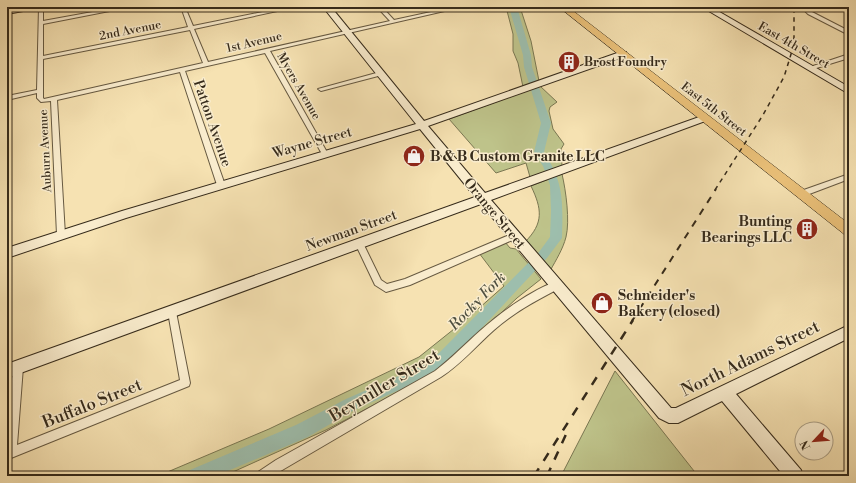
<svg xmlns="http://www.w3.org/2000/svg" width="856" height="483" font-family="'Libre Bodoni',serif">
<style>
.green{fill:#bec38a;stroke:#7a7752}
.lines{fill:none;stroke-linecap:round;stroke-linejoin:round}
.river{fill:#9dbead;fill-rule:evenodd}
.street-casing{stroke:#665941;stroke-width:2}
.secondary-casing{stroke:#362b1b;stroke-width:2}
.primary-casing{stroke:#362b1b;stroke-width:1}
.street{fill:#f9eccd;fill-rule:evenodd}
.secondary{fill:#f9eccd;fill-rule:evenodd}
.primary{fill:#ebc179;fill-rule:evenodd}
.rail-far2{stroke:#362b1b;stroke-width:1.5;stroke-dasharray:4.5 4.5;stroke-linecap:butt}
.rail-far1{stroke:#362b1b;stroke-width:2;stroke-dasharray:7 7;stroke-linecap:butt}
.rail{stroke:#362b1b;stroke-width:2.5;stroke-dasharray:9 9;stroke-linecap:butt}
.labels{text-anchor:middle;stroke-width:3;stroke-linejoin:round;paint-order:stroke}
.far-street-label{font-size:12px;fill:#362b1b;stroke:#f9eccd}
.far-poi-label{font-size:12px;font-weight:bold;fill:#362b1b;stroke:#f9eccd;text-anchor:start}
.street-label{font-size:14px;fill:#362b1b;stroke:#f9eccd}
.poi-label{font-size:14px;font-weight:bold;fill:#362b1b;stroke:#f9eccd;text-anchor:start}
.water-label{font-size:15px;font-style:italic;fill:#505040;stroke:#f9eccd}
.near-street-label{font-size:17px;fill:#362b1b;stroke:#f9eccd}
</style>
<rect width="100%" height="100%" fill="#f6e2b2"/>
<filter id="stains"><feTurbulence type="fractalNoise" baseFrequency=".005" numOctaves="4"/><feColorMatrix values="0 0 0 0 .2 0 0 0 0 .09 0 0 0 0 .02 0 0 0 .5 -.17"/></filter>
<radialGradient id="worn" r=".72"><stop offset=".6" stop-color="#630" stop-opacity="0"/><stop offset="1" stop-color="#630" stop-opacity=".3"/></radialGradient>
<g class="green">
<path d="M506,7H520L531,41L539,81L523,87L518,63L513,51V34Z"/>
<path d="M540,86L557,102L550,107L549,111L553,129L564,144L561,149L562,166L530,177L526,163L496,173L449,119Z"/>
<path d="M562,174C566,191 570,221 566,237C563,249 556,260 550,271L525,242C544,223 542,209 531,186Z"/>
<path d="M505,242L510,248L516,249L541,279L517,298L452,359L414,384L326,430L224,476H158L269,429L419,357L469,317L504,286L479,253Z"/>
<path d="M615,371L698,476H561Z"/>
</g>
<g class="lines">
<path class="river" d="M509,7H517L531,55L532,67L551,123L544,152C564,183 563,202 562,238L547,258L449,363L429,377L356,409L308,437L216,476H188L190,470L296,425L346,399L419,367L439,353L539,252L550,237L551,211L550,185L543,166L534,152L541,123L524,67L523,55Z"/>
<g class="street-casing">
<g id="street">
<path d="M39,7H43V21L120,7H130L43,24V56L188,27L181,7H185L193,26L287,7H296L194,29L208,62L390,21L377,7H382L394,20L454,7H462L270,51L328,154L325,156L322,154L265,53L185,71L225,185L221,188L217,185L180,72L57,100L65,235L61,238L57,235L51,101L41,102L37,98V93L7,100V96L37,90ZM190,30L203,63L44,99L43,98V59Z"/>
<path d="M801,7H806L812,12L849,31V35L808,14Z"/>
<path d="M849,54V58L810,70L807,68Z"/>
<path d="M380,72L382,73V75L321,91L318,89Z"/>
<path d="M849,174V179L804,196H798L797,194L798,192Z"/>
<path d="M514,233L517,234L518,236L517,238L410,285L386,292L375,285L355,243L356,241H362L381,280L387,284L405,279Z"/>
<path d="M555,282L558,283L559,286L558,289C535,301 513,313 494,330C476,346 461,364 441,377L272,476H256L258,472L276,460L435,371C451,359 465,344 481,330C500,313 530,291 555,282Z"/>
<path d="M172,308L175,309L176,312L190,383L189,386L11,458L7,457V437L13,367L15,364L18,362L21,364L23,367L17,445L180,380L168,312L169,309Z"/>
</g>
</g>
<g class="secondary-casing">
<g id="secondary">
<path d="M22,7H38L34,9L7,14V10Z"/>
<path d="M323,7H331L424,121L620,52H626V56L428,126L485,193L702,116H708L710,118L708,120L491,200L671,408H676L849,325V338L736,394L801,470L803,476H784L722,401L678,423H669L659,418L481,204L7,378V364L475,197L420,129L126,218L7,258V248L122,211L416,124Z"/>
<path d="M702,7H711L849,87V94Z"/>
</g>
</g>
<g class="primary-casing">
<path id="primary" d="M559,7H568L849,224V236L844,234Z"/>
</g>
<use href="#street" class="street"/>
<use href="#secondary" class="secondary"/>
<use href="#primary" class="primary"/>
<path class="rail-far2" d="M715,190L763,115L784,77L792,51L794,37V7"/>
<path class="rail-far1" d="M632,321L716,189"/>
<g class="rail">
<path d="M534,476L633,320"/>
<path d="M547,476L568,430"/>
</g>
</g>
<defs>
<g id="building-disc" transform="scale(1.15)"><circle r="9.5" fill="#8f2418" stroke="#f9eccd"/><path d="M-4-6H4V6H1V3H-1V6H-4ZM-2.5-4.3h1.7v1.8h-1.7ZM.8-4.3h1.7v1.8H.8ZM-2.5-1h1.7V.8h-1.7ZM.8-1h1.7V.8H.8Z" fill="#fff"/></g>
<g id="shop-disc" transform="scale(1.15)"><circle r="9.5" fill="#8f2418" stroke="#f9eccd"/><path d="M-5-2.5h2.3a2.7 3.5 0 0 1 5.4 0H5L5.5 6h-11ZM-1.5-2.5h3a1.5 2.3 0 0 0-3 0Z" fill="#fff"/></g>
</defs>
<g fill-rule="evenodd">
<use href="#building-disc" x="569" y="62"/>
<use href="#shop-disc" x="414" y="156"/>
<use href="#building-disc" x="807" y="229"/>
<use href="#shop-disc" x="602" y="303"/>
</g>
<g class="labels">
<g class="far-street-label">
<text transform="translate(130 30) rotate(-11)" y="4">2nd Avenue</text>
<text transform="translate(254 42) rotate(-13)" y="4">1st Avenue</text>
<text transform="translate(794 45) rotate(30)" y="4">East 4th Street</text>
<text transform="translate(299 86) rotate(60)" y="4">Myers Avenue</text>
<text transform="translate(714 109) rotate(38)" y="4">East 5th Street</text>
<text transform="translate(45 151) rotate(-93)" y="4">Auburn Avenue</text>
</g>
<g class="far-poi-label">
<text x="584" y="66">Brost Foundry</text>
</g>
<g class="street-label">
<text transform="translate(213 123) rotate(71)" y="5">Patton Avenue</text>
<text transform="translate(312 142) rotate(-16)" y="5">Wayne Street</text>
<text transform="translate(495 213) rotate(50)" y="5">Orange Street</text>
<text transform="translate(351 230) rotate(-20)" y="5">Newman Street</text>
</g>
<g class="poi-label">
<text x="430" y="161">B &amp; B Custom Granite LLC</text>
<text x="792" y="226" text-anchor="end">Bunting<tspan x="792" dy="16">Bearings LLC</tspan></text>
<text x="618" y="300">Schneider's<tspan x="618" dy="16">Bakery (closed)</tspan></text>
</g>
<g class="water-label">
<text transform="translate(477 301) rotate(-46)" y="5">Rocky Fork</text>
</g>
<g class="near-street-label">
<text transform="translate(750 358) rotate(-26)" y="6">North Adams Street</text>
<text transform="translate(384 385) rotate(-31)" y="6">Beymiller Street</text>
<text transform="translate(92 403) rotate(-22)" y="6">Buffalo Street</text>
</g>
</g>
<rect width="856" height="483" fill="none" stroke="#f6e2b2" stroke-width="24"/>
<rect x="8" y="8" width="840" height="467" fill="none" stroke="#362b1b" stroke-width="2"/>
<rect x="12" y="12" width="832" height="459" fill="none" stroke="#362b1b"/>
<g transform="translate(814 441) rotate(244)"><circle r="19" fill="#f9eccd" stroke="#ab9f86"/>
<path d="M0-3L7 15L0 10L-7 15Z" fill="#8f2418"/>
<text y="-6" font-size="11" font-weight="bold" text-anchor="middle" fill="#362b1b">N</text>
</g>
<rect width="100%" height="100%" filter="url(#stains)"/>
<rect width="100%" height="100%" fill="url(#worn)"/>
</svg>
